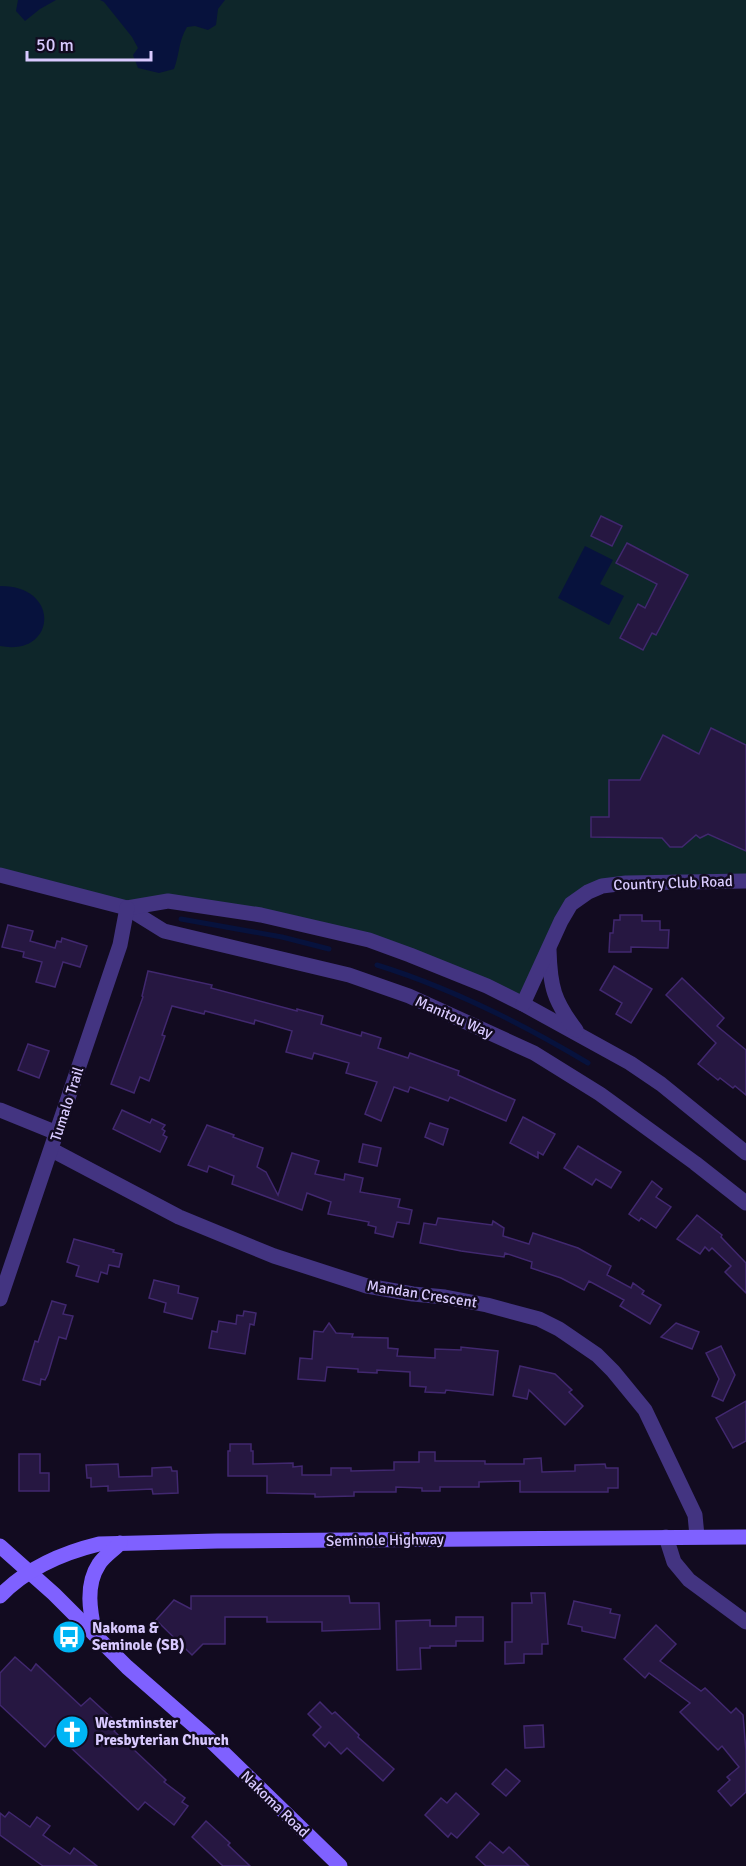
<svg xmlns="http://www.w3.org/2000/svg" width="746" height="1866" font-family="Signika,sans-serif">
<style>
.green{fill:#0e262a}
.water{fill:#07123d}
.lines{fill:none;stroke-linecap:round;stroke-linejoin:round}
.stream{stroke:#07123d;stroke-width:5}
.building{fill:#261741;stroke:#41286f;stroke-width:1.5}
.street{stroke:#433481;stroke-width:15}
.secondary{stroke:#7f61ff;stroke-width:15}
.labels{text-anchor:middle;stroke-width:5;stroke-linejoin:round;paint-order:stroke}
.street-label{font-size:15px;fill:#d9caff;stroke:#120b20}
.poi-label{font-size:15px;font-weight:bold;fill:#d9caff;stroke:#120b20;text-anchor:start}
</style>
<rect width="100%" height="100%" fill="#120b20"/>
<path class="green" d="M0,0H746V881L626,883L571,904L523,1004L410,955L168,901L127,908L0,875Z"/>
<g class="water">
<path d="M18,0H56L40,9L25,21L16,11Z"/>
<path d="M100,0H225L218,9L216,25L208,30L195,26L187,27C178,42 180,53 174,69L159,73L138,68L133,55L138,48L132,37L104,2Z"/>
<path d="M585,546L613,560L600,584L624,596L609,625L558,598Z"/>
<path d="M0,586C61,585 57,657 0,646Z"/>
</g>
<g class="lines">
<g class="stream">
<path d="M181,919L282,937L329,949"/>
<path d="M377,965C451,988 521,1023 588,1063"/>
</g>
</g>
<g class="building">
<path d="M601,516L622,526L612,546L591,536Z"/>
<path d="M627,543L688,575L656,635L652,633L643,650L620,638L638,604L645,608L657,584L616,563Z"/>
<path d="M711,728L746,745V851L708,834L700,838L696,835L682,847H670L662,838L591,837V817H609V780H640L663,735L699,754Z"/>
<path d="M620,915H642V921H660V930H669L668,948L631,947V952H609L610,933H613L614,920H620Z"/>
<path d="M8,925L33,931L30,941L55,948L57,941L61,942L62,938L87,946L80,967L63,962L55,987L36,982L42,962L23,957L24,952L2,947Z"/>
<path d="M614,966L652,989L631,1023L616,1014L622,1003L600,990Z"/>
<path d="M148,971L212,985L211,988L297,1011V1009L323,1016L321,1024L361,1036L362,1032L381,1038L378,1048L408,1058L410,1053L459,1071L458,1075L515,1100L506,1121L450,1097L448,1101L410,1087L408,1092L394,1087L381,1121L365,1114L377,1082L346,1073L349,1063L314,1053L312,1059L286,1052L292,1031L255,1020L254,1024L205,1011L204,1014L172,1006L162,1035L165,1036L149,1081L140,1077L134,1093L111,1084L143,997L142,996Z"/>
<path d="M682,978L724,1018L717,1026L746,1050V1095L735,1086L733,1088L720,1078L718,1080L698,1064L716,1043L666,995Z"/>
<path d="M28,1044L49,1051L39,1078L18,1070Z"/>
<path d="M122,1110L150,1123L152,1119L165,1125L162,1129L165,1131L163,1135L167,1137L160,1152L113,1129Z"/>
<path d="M523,1117L555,1134L543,1155L538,1152V1158L510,1143Z"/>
<path d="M430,1123L448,1129L443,1145L425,1137Z"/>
<path d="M207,1125L234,1135L233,1137L263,1148L257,1167L266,1172L278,1195L292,1153L319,1161L315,1174L344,1180L345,1174L363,1178L360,1192L400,1199L398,1207L412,1210L409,1224L397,1222L393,1237L375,1233L376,1227L368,1225L369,1222L328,1214L331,1202L307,1193L302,1210L232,1184L234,1176L209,1166L207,1172L188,1165Z"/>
<path d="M363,1144L381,1148L377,1166L359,1162Z"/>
<path d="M578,1146L621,1172L611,1188L596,1179L592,1185L564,1168Z"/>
<path d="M652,1181L662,1189L656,1197L671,1207L656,1228L641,1218L639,1221L629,1214Z"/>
<path d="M697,1215L722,1235L721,1237L746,1263V1293L725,1272L731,1266L712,1248L709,1251L705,1247L700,1254L677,1239Z"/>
<path d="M438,1218L492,1225L493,1221L504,1228L503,1236L529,1244L533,1233L578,1248L611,1266L607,1275L631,1288L633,1283L644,1291L642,1294L661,1305L650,1324L620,1306L624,1300L589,1281L584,1290L561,1278L531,1268L532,1262L505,1253L504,1257L461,1251L420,1243L424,1223L436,1225Z"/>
<path d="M74,1239L114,1250L113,1252L122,1254L119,1267L109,1265L107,1274L101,1272L98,1282L76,1276L79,1266L67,1262Z"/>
<path d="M154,1280L179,1286L178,1293L198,1298L192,1319L164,1312L166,1303L149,1298Z"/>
<path d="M52,1301L66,1305L63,1314L73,1316L66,1339L59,1337L48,1374L45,1380L41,1379L40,1385L23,1380L35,1341L38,1342Z"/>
<path d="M244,1311L256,1313L254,1325L250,1324L245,1354L209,1348L212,1331L217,1332L219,1321L236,1324L237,1315L243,1316Z"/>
<path d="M329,1323L336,1333L353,1334L352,1337L388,1338V1348L398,1349L397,1356L435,1358V1349L461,1350V1347L498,1351L493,1395L446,1390L445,1393L425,1392L426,1387L410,1386V1372L377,1370V1373L358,1372V1369L327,1367L325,1381L298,1379L300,1358L312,1359L314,1331L323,1332Z"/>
<path d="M676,1323L699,1332L692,1349L661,1337Z"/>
<path d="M721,1346L735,1375L723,1401L712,1396L719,1379L706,1353Z"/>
<path d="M520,1366L555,1374L572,1390L569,1392L583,1406L565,1425L529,1390L527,1399L513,1396Z"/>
<path d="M746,1401V1441L733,1448L716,1418Z"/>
<path d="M230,1444H251V1451H253V1464L293,1463V1467L302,1466V1475H331V1468H351V1471L394,1470V1462H419V1452H435V1461H485V1464H524V1459L541,1458L542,1472L575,1471V1465L605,1464L606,1468H618V1488H608V1492H520V1481L479,1482V1487H440V1491H422V1488L396,1487V1492H354V1496L315,1497V1494L267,1493V1476H228V1451H230Z"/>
<path d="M19,1454H40V1473H49V1491H19Z"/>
<path d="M118,1464L119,1477L152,1476V1468L171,1467L172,1471H177L178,1493L153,1494L152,1489L108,1491V1486L91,1487V1478H87L86,1465Z"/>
<path d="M531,1593H545L548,1644H542V1654H524V1663L505,1664V1642H512V1603H532Z"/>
<path d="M191,1596H349L350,1603H379L380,1629L322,1631V1622H267V1617H225V1644H203L192,1655L156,1620L174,1600L191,1609Z"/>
<path d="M574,1601L611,1609L610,1613L620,1615L615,1638L582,1631V1627L568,1624Z"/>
<path d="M456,1617H483V1641H456V1646H430V1648H420L421,1669L397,1670L396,1621L430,1620V1626H456Z"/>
<path d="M656,1625L676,1644L660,1661L701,1691L705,1688L731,1713L736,1708L743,1715L746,1751V1792L731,1806L718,1791L730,1780L727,1777L739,1767L722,1746L718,1750L680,1712L690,1703L649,1673L645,1678L624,1659Z"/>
<path d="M15,1657L31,1671L36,1664L81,1706L90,1698L115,1721L113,1723L117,1727L114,1731L166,1780L164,1782L185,1798L182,1802L188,1806L174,1825L145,1802L138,1810L56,1734L45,1747L0,1705V1673Z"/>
<path d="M320,1702L332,1714L335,1712L359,1735L358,1737L394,1769L383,1781L347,1748L341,1754L329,1742L325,1747L313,1735L321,1727L308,1714Z"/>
<path d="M543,1725L544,1747L525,1748L524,1726Z"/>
<path d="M506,1769L520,1781L506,1796L492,1784Z"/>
<path d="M456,1793L479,1814L457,1838L451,1833L448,1837L425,1815L441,1798L447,1803Z"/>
<path d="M9,1812L30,1827L37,1817L50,1826L43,1835L70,1854L74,1848L97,1866H43L0,1835V1813L5,1817Z"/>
<path d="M206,1821L230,1843L228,1845L250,1866H223L192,1837Z"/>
<path d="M490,1842L503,1853L509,1847L529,1866H486L476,1857Z"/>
</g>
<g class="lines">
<g class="street">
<path d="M0,875L127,908L164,931L349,975L409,996L534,1053L600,1094L695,1163L746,1203"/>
<path d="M127,908L168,901L261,915L369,940L410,955L487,986L523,1004L630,1063L661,1084L746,1153"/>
<path d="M549,950C550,987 554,1001 576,1030"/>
<path d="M523,1004L561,921L571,904L588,892L602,886L626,883L746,881"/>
<path d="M0,1110L57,1133"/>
<path d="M52,1150L179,1217L274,1256L367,1286L413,1294L445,1297L487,1305L539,1319L559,1329L597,1355L613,1371L645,1410L695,1515L697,1536"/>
<path d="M0,1299L120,945L127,908"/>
<path d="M666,1537L674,1562L689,1580L746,1622"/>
</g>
<g class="secondary">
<path d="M0,1546L54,1594L127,1667L206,1736L340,1866"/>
<path d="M0,1596C27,1568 62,1553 99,1544L217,1541L746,1537"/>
<path d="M95,1635C90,1611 85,1585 99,1564C104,1556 114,1550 120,1543"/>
</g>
</g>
<defs>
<g id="bus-disc" transform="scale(1.725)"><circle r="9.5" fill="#00b5f5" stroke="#120b20"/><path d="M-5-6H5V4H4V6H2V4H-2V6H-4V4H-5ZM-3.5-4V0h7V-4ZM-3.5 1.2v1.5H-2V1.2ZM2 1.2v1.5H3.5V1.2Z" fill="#fff"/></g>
<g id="church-disc" transform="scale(1.725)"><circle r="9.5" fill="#00b5f5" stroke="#120b20"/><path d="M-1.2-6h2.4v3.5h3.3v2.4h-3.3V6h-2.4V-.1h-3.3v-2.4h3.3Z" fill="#fff"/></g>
</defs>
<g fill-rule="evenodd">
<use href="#bus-disc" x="69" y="1637"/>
<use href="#church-disc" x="72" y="1732"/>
</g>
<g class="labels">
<g class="street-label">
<text transform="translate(673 883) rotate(-2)" y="5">Country Club Road</text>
<text transform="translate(454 1017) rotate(24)" y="5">Manitou Way</text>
<text transform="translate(67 1104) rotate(-72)" y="5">Tumalo Trail</text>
<text transform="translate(422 1294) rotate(9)" y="5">Mandan Crescent</text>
<text transform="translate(385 1540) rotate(-1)" y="5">Seminole Highway</text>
<text transform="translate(275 1804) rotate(44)" y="5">Nakoma Road</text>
</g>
<g class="poi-label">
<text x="92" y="1633">Nakoma &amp;<tspan x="92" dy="17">Seminole (SB)</tspan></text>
<text x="95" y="1728">Westminster<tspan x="95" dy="17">Presbyterian Church</tspan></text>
</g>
</g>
<path d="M27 51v9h124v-9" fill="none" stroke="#d9caff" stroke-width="3"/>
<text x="36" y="51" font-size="18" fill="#d9caff" stroke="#120b20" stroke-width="4.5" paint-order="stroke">50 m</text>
</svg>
